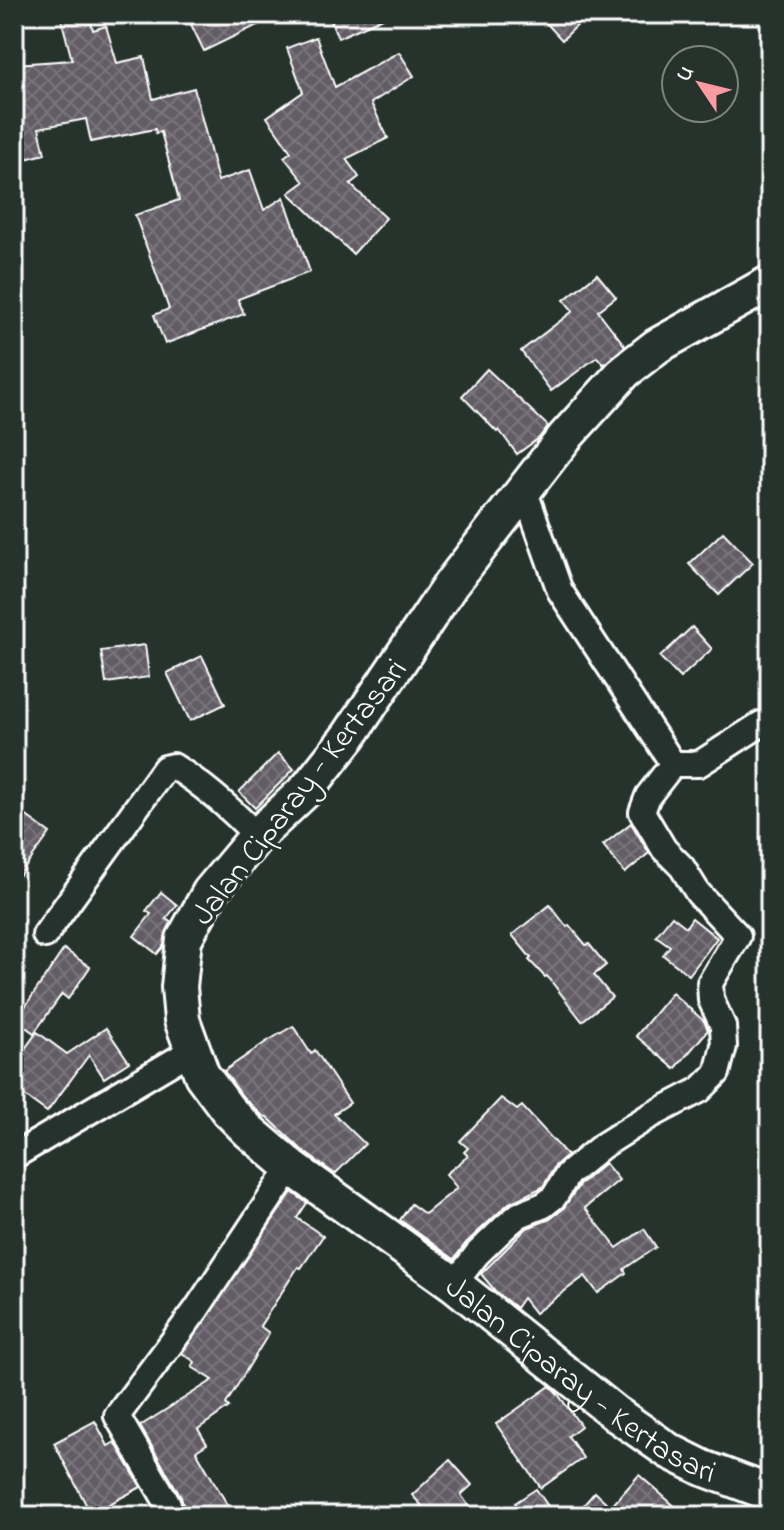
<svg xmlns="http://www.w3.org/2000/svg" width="784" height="1530" font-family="'Indie Flower',sans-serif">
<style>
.building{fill:url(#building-cross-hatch);stroke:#fff;stroke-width:2}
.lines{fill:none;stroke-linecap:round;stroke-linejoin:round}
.minor-casing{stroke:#fff;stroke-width:30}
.secondary-casing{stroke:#fff;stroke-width:40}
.minor{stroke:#26332d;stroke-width:24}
.secondary{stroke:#26332d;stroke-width:34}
.labels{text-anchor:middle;stroke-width:7;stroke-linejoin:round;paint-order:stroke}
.street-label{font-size:32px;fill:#fff;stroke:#26332d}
</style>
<defs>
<pattern id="building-cross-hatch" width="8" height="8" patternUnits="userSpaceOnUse" patternTransform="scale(2)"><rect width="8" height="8" fill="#625c65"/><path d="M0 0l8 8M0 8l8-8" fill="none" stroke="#7a747c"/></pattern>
</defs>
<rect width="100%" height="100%" fill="#26332d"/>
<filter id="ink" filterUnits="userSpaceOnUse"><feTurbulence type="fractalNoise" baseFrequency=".0125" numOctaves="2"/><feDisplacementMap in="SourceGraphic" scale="16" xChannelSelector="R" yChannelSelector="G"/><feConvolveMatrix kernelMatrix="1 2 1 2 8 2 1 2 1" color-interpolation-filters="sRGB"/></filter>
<g filter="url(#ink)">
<g class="building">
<path d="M73,14H89L93,30L106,26L117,63L144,57L153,99L194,88L218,181L250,170L264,210L284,197L310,272L238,299L244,314L165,344L154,315L169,309L135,215L179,200L161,132L156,133L155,129L91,142L86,119L39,128L45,154L14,162V98H19L16,64L72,60L61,18Z"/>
<path d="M186,14H280L204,51Z"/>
<path d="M328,14H392L338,38Z"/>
<path d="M538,14H589L562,40Z"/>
<path d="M316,37L335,87L399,52L414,76L371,103L388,138L346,159L359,177L350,184L386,218L353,254L289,193L304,182L284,157L291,152L267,117L303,92L287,48Z"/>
<path d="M597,274L616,297L598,311L625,346L604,365L597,357L551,391L521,351L573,311L564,300Z"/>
<path d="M487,369L548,426L539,438L517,454L499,430L497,432L462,396Z"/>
<path d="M723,532L753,563L719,595L689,564Z"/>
<path d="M692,627L712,649L680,678L660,657Z"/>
<path d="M145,645L149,677L106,683L101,651Z"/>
<path d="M202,656L225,704L190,721L167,673Z"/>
<path d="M278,753L294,769L255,808L239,792Z"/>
<path d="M14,807L50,833L14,883Z"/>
<path d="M631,823L649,853L625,873L603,845Z"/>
<path d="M161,892L177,905L166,919L171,922L163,947L157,954L134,936L151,914L146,911Z"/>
<path d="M550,905L567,927L569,925L586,945L589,944L606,965L594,975L612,997L582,1021L547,976L545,977L529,960L531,958L512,935Z"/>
<path d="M672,916L686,927L692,918L717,938L689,975L663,955L670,946L656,936Z"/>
<path d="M64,949L90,967L68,999L62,994L34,1033L16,1020Z"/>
<path d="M672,993L704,1021L708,1030L675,1069L636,1036Z"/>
<path d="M293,1026L311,1054L315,1050L350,1103L334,1114L365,1144L335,1174L303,1151L267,1117L263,1116L243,1097L224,1071L266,1042Z"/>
<path d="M106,1028L129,1062L104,1078L89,1055L47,1112L14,1088V1064L37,1032L67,1054Z"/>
<path d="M501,1098L517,1110L522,1106L567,1155L555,1166L543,1187L509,1203L466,1243L454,1259L400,1220L411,1204L425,1214L457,1188L446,1174L468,1156L464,1152L468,1148L460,1141Z"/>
<path d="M605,1163L619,1180L585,1208L617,1248L644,1229L656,1247L624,1269L626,1273L598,1293L585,1276L535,1313L523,1298L516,1308L496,1292L481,1274L527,1228L550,1219L563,1209L580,1184Z"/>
<path d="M292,1192L307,1203L297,1218L323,1236L301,1268L298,1267L260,1326L269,1333L226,1404L229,1407L198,1429L207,1444L196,1451L234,1516H177L183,1505L181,1497L140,1426L213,1380L192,1367L195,1362L182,1353Z"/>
<path d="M550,1386L557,1393L581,1426L568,1436L583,1458L541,1488L496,1424Z"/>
<path d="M95,1421L108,1446L115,1442L141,1487L91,1514L54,1443Z"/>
<path d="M450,1460L472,1485L461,1495L476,1516H431L412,1495Z"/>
<path d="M639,1475L686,1516H574L595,1492L611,1507Z"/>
<path d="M536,1489L555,1516H524L515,1503Z"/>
</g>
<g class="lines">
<g class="minor-casing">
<g id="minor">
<path d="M524,489L560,591L673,764H699L761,724"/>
<path d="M45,935L165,768L173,766C204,785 232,810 257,836"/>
<path d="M14,1156L191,1051"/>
<path d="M454,1284L477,1254L507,1225L519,1215L544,1205L554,1197L568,1174L602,1146L648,1117L700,1090L717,1073L724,1046L723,1026L711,1000L710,983L738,936L698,893L682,867L664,849L642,812L648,796L673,764"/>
<path d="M168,1504L117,1416L196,1310L291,1167"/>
</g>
</g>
<g class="secondary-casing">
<g id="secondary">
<path id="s1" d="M770,283L657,346L625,371L565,437L451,584L349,736L307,789L257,836L210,892L184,939L179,987L182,1020L202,1075L228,1110L249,1131L291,1167L454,1284L616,1414L669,1451L703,1468L770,1493"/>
</g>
</g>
<use href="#minor" class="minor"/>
<use href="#secondary" class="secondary"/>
</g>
</g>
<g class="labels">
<g class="street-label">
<text transform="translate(298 791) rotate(-52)" y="11">Jalan Ciparay - Kertasari</text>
<text dy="11" stroke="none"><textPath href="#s1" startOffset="1520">Jalan Ciparay - Kertasari</textPath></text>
</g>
</g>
<rect width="784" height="1530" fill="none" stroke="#26332d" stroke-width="48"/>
<rect x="24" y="24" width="736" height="1482" fill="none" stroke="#fff" stroke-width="3" filter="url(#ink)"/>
<g transform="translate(700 84) rotate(305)"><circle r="38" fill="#26332d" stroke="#7d8581" stroke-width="2"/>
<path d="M0-6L14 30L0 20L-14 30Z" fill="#ff9aa2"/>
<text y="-12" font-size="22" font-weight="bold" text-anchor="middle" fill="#ffffff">U</text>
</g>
</svg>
